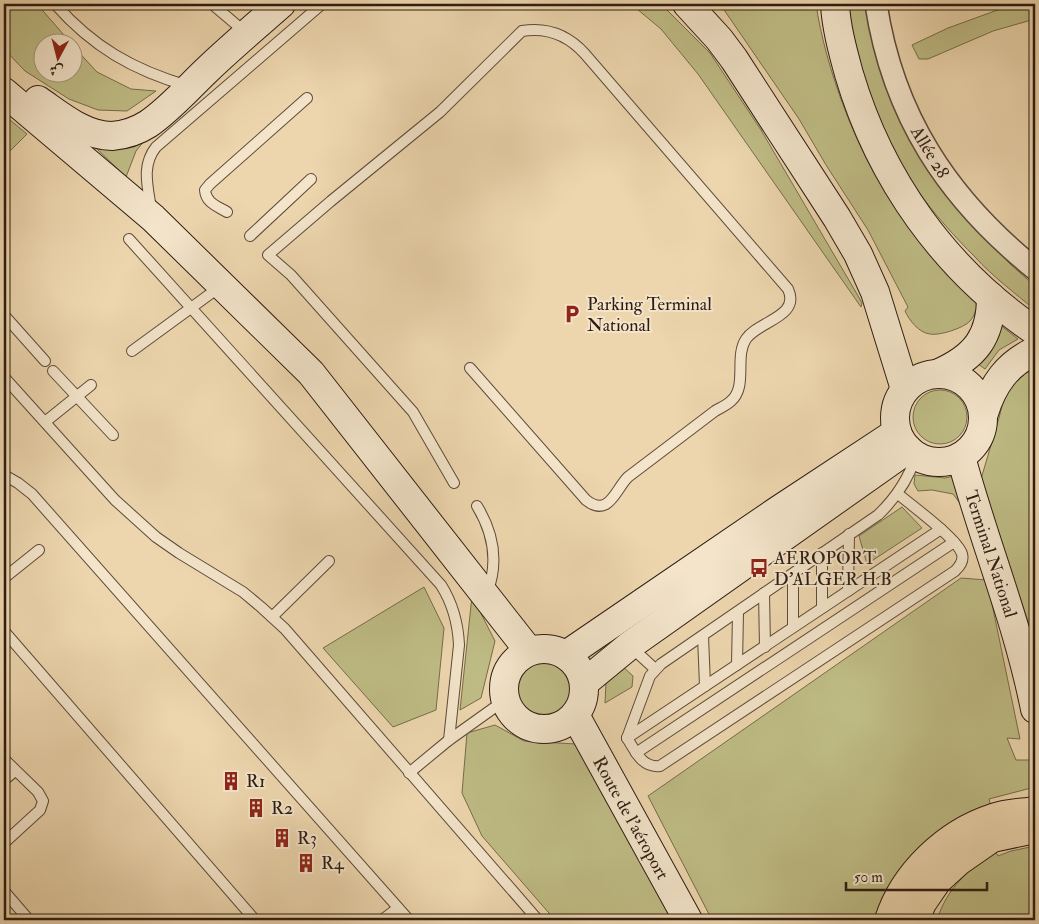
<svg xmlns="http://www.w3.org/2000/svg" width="1039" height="924" font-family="'IM FELL Double Pica',Amiri,serif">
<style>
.green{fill:#bfbc85;stroke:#766c4c}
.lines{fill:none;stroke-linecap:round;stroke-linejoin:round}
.lane-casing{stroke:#5d4a3a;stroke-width:12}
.street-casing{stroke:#5d4a3a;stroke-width:24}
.secondary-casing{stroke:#2d1c13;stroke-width:30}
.highway-casing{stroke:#2d1c13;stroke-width:30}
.lane{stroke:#f3e4ca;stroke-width:10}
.street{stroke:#f3e4ca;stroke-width:21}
.secondary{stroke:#f3e4ca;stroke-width:28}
.highway{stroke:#edd6ae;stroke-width:28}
.labels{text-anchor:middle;stroke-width:4;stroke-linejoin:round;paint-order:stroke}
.street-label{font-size:18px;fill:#2d1c13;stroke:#f3e4ca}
.poi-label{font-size:18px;fill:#2d1c13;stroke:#f3e4ca;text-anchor:start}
</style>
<rect width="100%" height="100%" fill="#edd6ae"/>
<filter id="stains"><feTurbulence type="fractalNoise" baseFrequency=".004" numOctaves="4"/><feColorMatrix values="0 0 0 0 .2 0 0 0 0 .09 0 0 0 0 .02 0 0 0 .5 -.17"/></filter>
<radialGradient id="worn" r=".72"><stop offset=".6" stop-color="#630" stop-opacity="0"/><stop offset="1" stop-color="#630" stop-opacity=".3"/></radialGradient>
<g class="green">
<path d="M4,4H37L70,42H42V72H72L73,46L97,72L131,89L156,91L127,111L98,110L69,99L25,71L4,49Z"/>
<path d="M631,4H661L710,53L761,130L857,294L862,303L861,307L698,74L661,29Z"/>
<path d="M720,4H816C825,66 857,154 894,205C920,239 953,268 978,303C976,310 975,315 970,321C964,328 939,336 930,334C919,333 909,320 905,311L908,307L868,230L826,165L799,119Z"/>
<path d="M848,4H872L882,58L969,218L1010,264L1035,286V310C1015,293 993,277 975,257C955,237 934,214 918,191C882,140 854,66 848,4Z"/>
<path d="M1014,4H1035V19L993,31L928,59H919L912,45L948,28Z"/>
<path d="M4,115L27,134L4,157Z"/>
<path d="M150,134L136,151L126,177L91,143Z"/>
<path d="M995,321L1018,339L999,350L985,369L974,361Z"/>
<path d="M1035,360V643L981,479L999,418L1007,385Z"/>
<circle cx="940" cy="417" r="27"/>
<path d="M915,475L945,478L958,475L965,510L953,494L932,490L918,491L914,484Z"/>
<path d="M902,507L922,528L867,564L859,536Z"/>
<path d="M961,578L987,580L1020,739L1007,738L1016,760H1035V787L989,799L991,807L888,920H712L648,796Z"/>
<path d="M424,587L444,628L436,710L393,727L323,648Z"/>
<path d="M472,596L495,641L481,698L460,710Z"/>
<circle cx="543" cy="690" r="29"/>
<path d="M620,664L633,676L632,687L605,703L606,682Z"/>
<path d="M495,725L524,741L576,744L679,920H555L482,836L462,793L467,733Z"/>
<path d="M1035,846V865H1033L1034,920H937C946,890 969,867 996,852L998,856L1011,851Z"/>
</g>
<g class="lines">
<g class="lane-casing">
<g id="lane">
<path d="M55,4C93,47 133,70 188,86"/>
<path d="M212,4L245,32"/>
<path d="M151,209C148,187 141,166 156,147L322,4"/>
<path d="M227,212C217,206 206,203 205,190L210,184L307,98"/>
<path d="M250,236L311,179"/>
<path d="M129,239L441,585C453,604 458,623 459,645L449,740"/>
<path d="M4,315L45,361"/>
<path d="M132,351L221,286"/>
<path d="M53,371L113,435"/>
<path d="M4,377L115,500L156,537L179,553L243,592L261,607L285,629L538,920"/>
<path d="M45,422L91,385"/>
<path d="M4,475L18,483L32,494L409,920"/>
<path d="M454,483L413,412L291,275L268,255L331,201L440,112L522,31C547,27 568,35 585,54L788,289C801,317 758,321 746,339C734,357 748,386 731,401C727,405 720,408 715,411L628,477C615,490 609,518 586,500L470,368"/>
<path d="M477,506C494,534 499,562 487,593"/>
<path d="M822,553V608"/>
<path d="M793,574V627"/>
<path d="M4,578L39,550"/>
<path d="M848,591L849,534"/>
<path d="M764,593L765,647"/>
<path d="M272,617L329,561"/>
<path d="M4,631L255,920"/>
<path d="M703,636L705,686"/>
<path d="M630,646L655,669"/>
<path d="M737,665L738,612"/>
<path d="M627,738C636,752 642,768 660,766L955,571C960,566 964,561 962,554C958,539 911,505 898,494"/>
<path d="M627,738L650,676L661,664L878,515C896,498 908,480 916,456"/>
<path d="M627,738L941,529"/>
<path d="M636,753L954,542"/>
<path d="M4,759L38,792L43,801L40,810L4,843"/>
<path d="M409,773L449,740L505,700"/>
<path d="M4,780L15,771"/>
<path d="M4,891L29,920"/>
<path d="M382,920L398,908"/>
</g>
</g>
<g class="street-casing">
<path id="street" d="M876,4C893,116 948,199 1035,269"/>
</g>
<g class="secondary-casing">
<g id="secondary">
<path d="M687,4L719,39L734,59L837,218L858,254L875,292L905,389"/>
<path d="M835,4C836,27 843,52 849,74C880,179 945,270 1035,331"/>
<path d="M4,92L153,218L311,373L529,651"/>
<path d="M38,100C60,115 84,136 112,136C125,135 137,131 148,124C169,110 189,87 207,70C231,47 256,26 281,4"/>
<path d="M939,373C975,357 991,337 991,297"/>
<circle cx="939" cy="418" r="44"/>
<path d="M984,413C993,384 1007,364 1035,351"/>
<path d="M961,457C984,542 1018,623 1035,709"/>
<circle cx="544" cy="689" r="40"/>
<path d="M566,655L777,511L897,432"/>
<path d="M584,683L629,646L908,449"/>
<path d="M575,715L688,920"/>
</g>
</g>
<g class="highway-casing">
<g id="highway">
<path d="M889,920C904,873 947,833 993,818C1007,813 1021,813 1035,811"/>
<path d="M915,920L922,903L937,881L959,861L992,838L1035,829"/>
</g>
</g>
<use href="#lane" class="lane"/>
<use href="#street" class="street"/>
<use href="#secondary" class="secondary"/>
<use href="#highway" class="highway"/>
</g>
<defs>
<g id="parking-bare" transform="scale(1.5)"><path d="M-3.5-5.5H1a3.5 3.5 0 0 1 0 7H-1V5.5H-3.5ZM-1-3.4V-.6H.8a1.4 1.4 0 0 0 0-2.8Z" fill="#8f2418" stroke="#f3e4ca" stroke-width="2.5" paint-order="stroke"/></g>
<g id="bus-bare" transform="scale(1.5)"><path d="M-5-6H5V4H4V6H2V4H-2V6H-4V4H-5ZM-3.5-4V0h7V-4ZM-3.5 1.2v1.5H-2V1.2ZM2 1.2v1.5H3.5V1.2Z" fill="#8f2418" stroke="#f3e4ca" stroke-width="2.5" paint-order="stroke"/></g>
<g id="building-bare" transform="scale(1.5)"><path d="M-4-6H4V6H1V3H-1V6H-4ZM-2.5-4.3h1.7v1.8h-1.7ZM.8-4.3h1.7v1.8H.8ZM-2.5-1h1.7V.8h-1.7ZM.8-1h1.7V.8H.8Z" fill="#8f2418" stroke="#f3e4ca" stroke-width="2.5" paint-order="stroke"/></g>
</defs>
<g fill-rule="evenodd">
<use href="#parking-bare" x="572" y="314"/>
<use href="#bus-bare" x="759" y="568"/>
<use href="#building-bare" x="231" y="781"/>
<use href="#building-bare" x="256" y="808"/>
<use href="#building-bare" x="282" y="838"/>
<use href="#building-bare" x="306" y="863"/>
</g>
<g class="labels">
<g class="street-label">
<text transform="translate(930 152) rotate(59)" y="6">Allée 28</text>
<text transform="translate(991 554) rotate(72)" y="6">Terminal National</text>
<text transform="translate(631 818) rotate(61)" y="6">Route de l'aéroport</text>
</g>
<g class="poi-label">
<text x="587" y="310">Parking Terminal<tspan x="587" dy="21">National</tspan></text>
<text x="774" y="564">AEROPORT<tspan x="774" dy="21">D'ALGER H.B</tspan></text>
<text x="246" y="787">R1</text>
<text x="271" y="814">R2</text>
<text x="297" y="844">R3</text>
<text x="321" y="869">R4</text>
</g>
</g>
<rect width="1039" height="924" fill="none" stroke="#edd6ae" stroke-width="20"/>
<rect x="5" y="5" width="1029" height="914" fill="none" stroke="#2d1c13" stroke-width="2.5"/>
<rect x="10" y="10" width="1019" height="904" fill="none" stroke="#2d1c13"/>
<g transform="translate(58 58) rotate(187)"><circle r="24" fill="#f3e4ca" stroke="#a49481"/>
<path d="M0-4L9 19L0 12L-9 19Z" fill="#8f2418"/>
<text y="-8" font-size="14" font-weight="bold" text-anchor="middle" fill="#2d1c13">ش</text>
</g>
<path d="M846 882v8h141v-8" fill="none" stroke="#2d1c13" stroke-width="2.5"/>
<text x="854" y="882" font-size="15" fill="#2d1c13" stroke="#f3e4ca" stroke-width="4" paint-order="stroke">50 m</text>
<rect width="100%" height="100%" filter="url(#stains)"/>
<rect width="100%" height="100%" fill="url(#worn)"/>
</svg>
